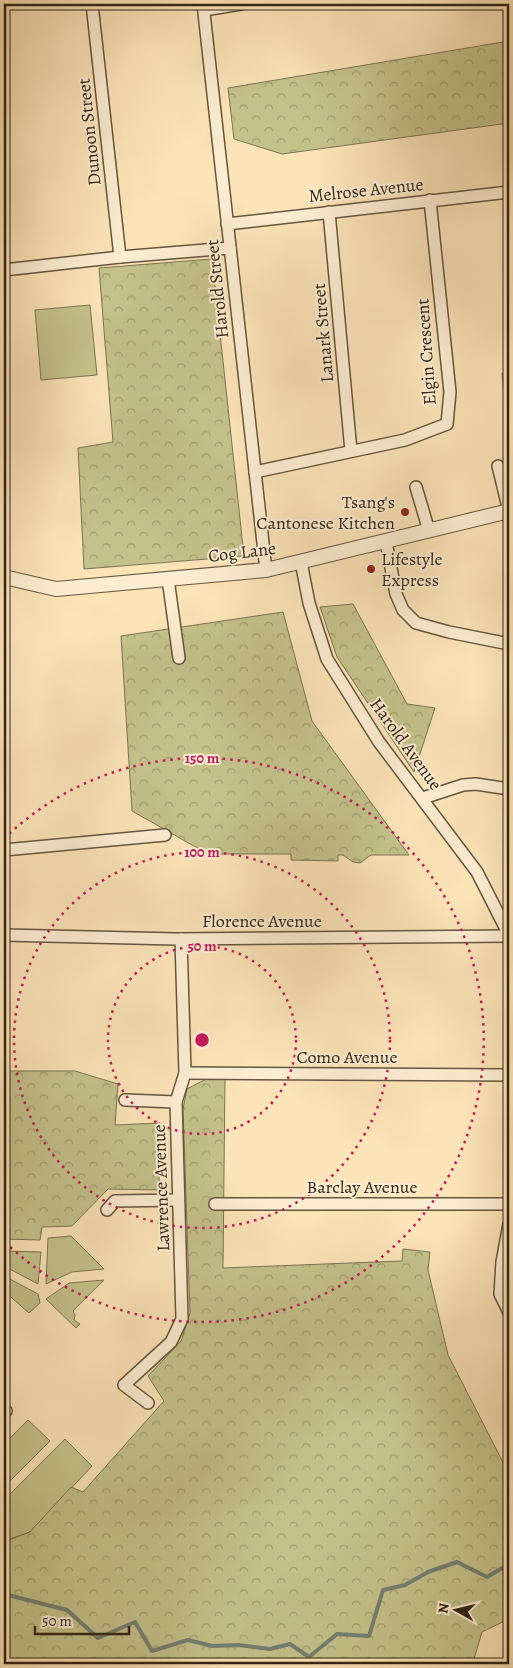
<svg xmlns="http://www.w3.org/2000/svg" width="513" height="1668" font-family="Alegreya,serif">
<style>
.grass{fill:#c4c28b;stroke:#7c7450}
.park{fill:url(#park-crowns);stroke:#7c7450}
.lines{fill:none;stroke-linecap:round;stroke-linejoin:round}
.stream{stroke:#748173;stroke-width:4}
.minor-casing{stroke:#65553e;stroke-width:14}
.tertiary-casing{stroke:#65553e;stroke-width:16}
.minor{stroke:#fcedd1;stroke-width:11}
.tertiary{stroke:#fcedd1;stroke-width:14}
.ring{fill:none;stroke:#c2185b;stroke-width:2.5;stroke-dasharray:2.5 5}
.poi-dot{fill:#8f2418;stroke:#fcedd1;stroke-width:2}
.labels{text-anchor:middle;stroke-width:4;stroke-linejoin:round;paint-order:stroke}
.street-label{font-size:18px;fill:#332515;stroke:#fcedd1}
.poi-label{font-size:18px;fill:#332515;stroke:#fcedd1;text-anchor:end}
.centre{fill:#c2185b;stroke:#fcedd1;stroke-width:2.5}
.ring-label{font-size:15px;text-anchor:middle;font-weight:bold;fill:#c2185b;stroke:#fcedd1;stroke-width:4;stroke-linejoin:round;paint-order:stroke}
</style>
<defs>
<pattern id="park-crowns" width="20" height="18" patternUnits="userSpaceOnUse" patternTransform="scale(1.25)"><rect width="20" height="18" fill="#c4c28b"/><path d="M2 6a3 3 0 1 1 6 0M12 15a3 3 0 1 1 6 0" fill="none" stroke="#a09d70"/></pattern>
</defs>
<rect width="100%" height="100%" fill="#fbe4b8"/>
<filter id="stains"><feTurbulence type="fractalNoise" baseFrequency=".004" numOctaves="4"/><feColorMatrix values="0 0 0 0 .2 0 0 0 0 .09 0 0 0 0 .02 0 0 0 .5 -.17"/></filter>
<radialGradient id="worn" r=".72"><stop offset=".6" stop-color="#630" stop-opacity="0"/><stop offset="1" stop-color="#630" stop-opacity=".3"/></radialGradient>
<g class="grass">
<path d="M90,305L97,375L41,380L35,310Z"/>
<path d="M509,372V458L502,373Z"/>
<path d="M71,1236L104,1269L72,1272L46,1284L48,1238Z"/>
<path d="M4,1251L41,1252L38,1284L4,1266Z"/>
<path d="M4,1276L38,1294L40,1303L29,1313L4,1291Z"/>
<path d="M104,1280L73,1311L75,1315L74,1320L80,1324L76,1328L46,1299L69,1283Z"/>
<path d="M28,1420L50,1441L10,1481L4,1475V1444Z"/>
<path d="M65,1439L92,1466L30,1532L4,1541V1500Z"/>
</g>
<g class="park">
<path d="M509,41V123L282,154L234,139L228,88Z"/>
<path d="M212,259L244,556L84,569L78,448L113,442L99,268Z"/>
<path d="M353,604L407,704L435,708L414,772L337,657L320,607Z"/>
<path d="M283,612L312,721L409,855H371L360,863L353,862L343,855H338V861L291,860V854H208L132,811L121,636Z"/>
<path d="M4,1071H75L118,1084L115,1125L160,1123L159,1190L108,1189L72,1226L42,1227L40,1240L4,1239Z"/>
<path d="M212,1076H225L223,1268L402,1261L403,1249L430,1252L428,1270L448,1355L509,1474V1619L482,1632L474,1659L477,1664L61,1663L60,1664H4V1542L30,1532L71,1487L83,1492L164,1401L148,1376L181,1341L190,1313L183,1109L187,1089Z"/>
</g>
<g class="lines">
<path class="stream" d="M4,1594L67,1610L98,1638L135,1622L152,1651L188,1640L212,1646L239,1645L270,1649L290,1644L309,1657L337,1634L369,1636L383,1590L405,1585L428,1572L457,1562L487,1577L509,1564"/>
<g class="minor-casing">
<g id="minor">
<path d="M92,4L120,257"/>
<path d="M203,4L266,570"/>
<path d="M204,10L241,4"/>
<path d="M329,212L351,451"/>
<path d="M227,224L509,192"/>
<path d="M4,270L120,257L230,248"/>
<path d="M498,466L509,511"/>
<path d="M255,472L405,440L447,424L450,392L430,200"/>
<path d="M416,487L429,531"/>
<path d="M386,542L396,594L403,610L416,623L449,632L509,644"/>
<path d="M301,562L309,603L327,659L379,742L477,872L509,935"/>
<path d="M168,579L179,658"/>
<path d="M423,798L463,785L476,784L509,789"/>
<path d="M4,850L165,835"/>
<path d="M4,935L176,939L509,936"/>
<path d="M185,1073L509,1075"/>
<path d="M125,1100L176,1102"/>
<path d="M215,1204H509"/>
<path d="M107,1210L115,1201L178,1200"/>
<path d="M509,1224L502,1262L500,1294L509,1312"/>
<path d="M148,1403L124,1385L171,1342L182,1319L176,1102L185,1073L181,939"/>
<path d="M4,1413L6,1411"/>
</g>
</g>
<g class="tertiary-casing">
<path id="tertiary" d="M4,577L56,589L266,570L509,511"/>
</g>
<use href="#minor" class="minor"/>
<use href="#tertiary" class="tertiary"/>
</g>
<g class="ring">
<circle cx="202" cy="1040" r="94"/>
<circle cx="202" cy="1040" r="188"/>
<path d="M4 839A282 282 0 1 1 4 1241"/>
</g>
<g class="poi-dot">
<circle cx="405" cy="512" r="5"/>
<circle cx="371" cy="569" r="5"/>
</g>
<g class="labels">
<g class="street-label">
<text transform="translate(89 132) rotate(-96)" y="6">Dunoon Street</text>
<text transform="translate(366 190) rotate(-6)" y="6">Melrose Avenue</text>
<text transform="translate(217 289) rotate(-96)" y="6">Harold Street</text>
<text transform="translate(323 333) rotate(-95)" y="6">Lanark Street</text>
<text transform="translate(426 352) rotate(-94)" y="6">Elgin Crescent</text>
<text transform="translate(242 552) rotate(-7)" y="6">Cog Lane</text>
<text transform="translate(406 744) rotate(54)" y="6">Harold Avenue</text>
<text x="262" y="927">Florence Avenue</text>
<text x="347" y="1063">Como Avenue</text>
<text x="362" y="1193">Barclay Avenue</text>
<text transform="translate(161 1188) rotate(-92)" y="6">Lawrence Avenue</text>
</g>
<g class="poi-label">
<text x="395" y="508">Tsang's<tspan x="395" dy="21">Cantonese Kitchen</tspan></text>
<text x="381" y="565" text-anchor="start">Lifestyle<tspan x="381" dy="21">Express</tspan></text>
</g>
</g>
<circle cx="202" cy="1040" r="8" class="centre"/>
<g class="ring-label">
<text x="202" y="763">150 m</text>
<text x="202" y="857">100 m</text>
<text x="202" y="951">50 m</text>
</g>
<rect width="513" height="1668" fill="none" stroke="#fbe4b8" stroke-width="20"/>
<rect x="5" y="5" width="503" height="1658" fill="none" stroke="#332515" stroke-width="2.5"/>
<rect x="10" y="10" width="493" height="1648" fill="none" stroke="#332515"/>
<g transform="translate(456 1610) rotate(278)" stroke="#fcedd1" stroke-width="4" paint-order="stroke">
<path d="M0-4L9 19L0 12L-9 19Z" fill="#332515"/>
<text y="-8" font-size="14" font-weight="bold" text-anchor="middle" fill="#332515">N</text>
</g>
<path d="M35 1626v8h94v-8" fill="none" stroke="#332515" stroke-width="2.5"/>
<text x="42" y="1626" font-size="15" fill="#332515" stroke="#fcedd1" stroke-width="4" paint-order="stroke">50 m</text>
<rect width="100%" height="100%" filter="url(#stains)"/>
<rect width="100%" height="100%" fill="url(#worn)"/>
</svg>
